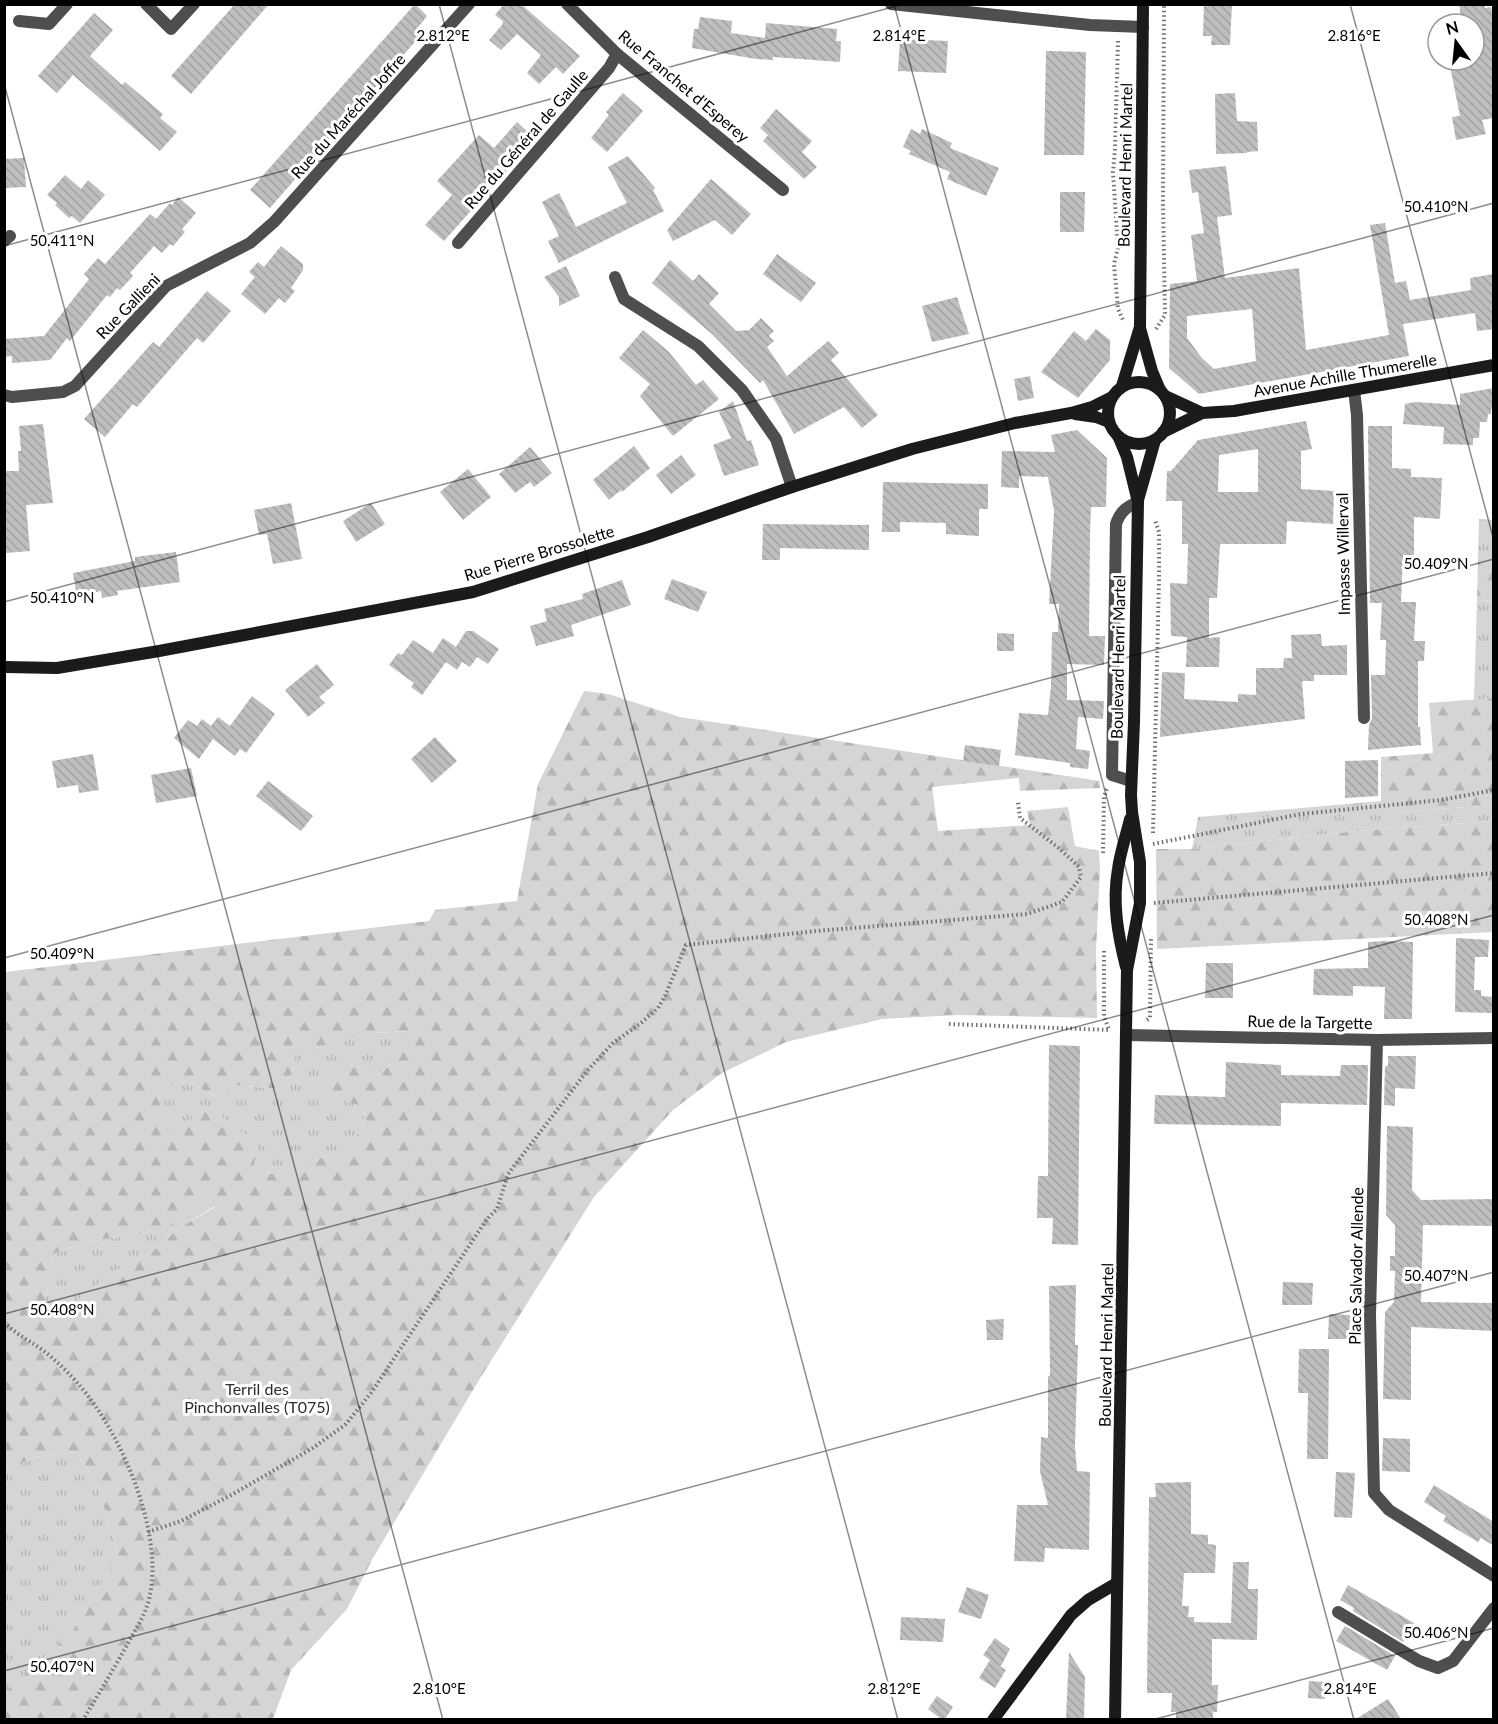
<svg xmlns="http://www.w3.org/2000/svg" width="1498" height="1724" font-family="Lato,sans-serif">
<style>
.grass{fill:url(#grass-tufts)}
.forest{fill:url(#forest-firs);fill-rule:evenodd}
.building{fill:url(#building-back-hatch);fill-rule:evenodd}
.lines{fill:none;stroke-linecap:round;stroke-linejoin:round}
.path{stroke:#707070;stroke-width:4;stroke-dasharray:1.5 3;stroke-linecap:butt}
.lane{stroke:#4e4e4e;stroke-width:12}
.street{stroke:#4e4e4e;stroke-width:12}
.secondary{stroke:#1b1b1b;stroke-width:12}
.ticks{fill:none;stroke:#000;stroke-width:1.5;stroke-opacity:0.45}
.labels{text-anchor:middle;stroke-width:6;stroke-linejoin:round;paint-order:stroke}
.street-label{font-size:16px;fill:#000;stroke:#fff}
.park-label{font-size:16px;fill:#2c2c2c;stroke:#fff}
.ticks-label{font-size:15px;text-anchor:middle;fill:#000;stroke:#fff;stroke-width:6;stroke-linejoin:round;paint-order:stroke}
</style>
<defs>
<pattern id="grass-tufts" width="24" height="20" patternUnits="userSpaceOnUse" patternTransform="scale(1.5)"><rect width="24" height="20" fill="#d5d5d5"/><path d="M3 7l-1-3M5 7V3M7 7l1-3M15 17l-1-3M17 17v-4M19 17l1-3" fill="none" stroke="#b5b5b5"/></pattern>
<pattern id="forest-firs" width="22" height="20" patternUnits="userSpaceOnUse" patternTransform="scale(1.5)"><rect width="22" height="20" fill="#d5d5d5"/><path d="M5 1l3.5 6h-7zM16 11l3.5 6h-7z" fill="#b5b5b5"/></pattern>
<pattern id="building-back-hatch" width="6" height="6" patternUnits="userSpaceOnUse" patternTransform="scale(1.5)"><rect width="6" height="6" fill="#bebebe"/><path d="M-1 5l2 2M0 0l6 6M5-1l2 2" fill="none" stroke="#a2a2a2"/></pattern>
</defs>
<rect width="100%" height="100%" fill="#fff"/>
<g class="grass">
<path d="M1479,519L1493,520V556H1478Z"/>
<path d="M1477,600L1493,601V698L1474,700Z"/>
<path d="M1381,801L1399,812L1493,805V821L1357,831L1192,849L1198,817Z"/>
<path d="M410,1031L404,1051L379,1075L349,1064L334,1098L366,1106L362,1129L343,1151L271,1174L252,1168L226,1121L212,1108L195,1116L177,1131L164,1122L158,1099L161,1085L187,1082L216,1096L233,1085L280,1089L293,1072L295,1053L373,1033Z"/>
<path d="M205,1197L215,1206L179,1228L156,1249L119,1269L75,1302L62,1318L51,1314L45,1303L53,1254L88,1242L153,1231Z"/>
<path d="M76,1452L98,1486L118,1556L73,1631L5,1693V1472L33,1457Z"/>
</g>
<g class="forest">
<path d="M1478,556H1493V601L1477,600Z"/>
<path d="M584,691L608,694L680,717L1100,781V788L1020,791L1019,778L932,787L938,831L1030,825L1027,811L1068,807L1075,846L1099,851L1100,868L1096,950L1097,1018L957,1015L882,1019L786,1042L722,1073L673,1110L594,1197L479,1380L373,1558L347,1609L291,1670L273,1719H5L4,1693L73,1631L118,1556L98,1486L76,1452L33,1457L5,1472V972L429,921L435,910L517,901L538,784ZM410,1031L404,1051L379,1075L349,1064L318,1079L334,1098L366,1107L362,1129L342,1151L271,1174L253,1168L258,1146C244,1131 227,1121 212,1108L195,1116L177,1131L165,1122L158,1099L161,1085L187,1082L216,1096L233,1085L280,1089L293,1072L296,1053L373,1033ZM205,1197L215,1207L179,1228L156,1249L119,1269L75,1302L62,1317L51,1314L45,1303L53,1254L88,1242L153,1231L196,1215Z"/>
<path d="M1493,698V805L1399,812L1381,801V757L1433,753L1429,703Z"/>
<path d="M1493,821V932L1157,949L1156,849H1192L1357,831Z"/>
</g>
<g class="building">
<path d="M235,4H269L191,94L171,76Z"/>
<path d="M415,4L427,16L415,31L420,36L270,208L250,190Z"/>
<path d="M504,4H521L580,56L563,74L556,67L539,84L527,73L541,55L517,34L501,50L489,40L502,25L503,21L495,15Z"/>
<path d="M1204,4H1232L1230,45H1211L1212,36H1203Z"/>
<path d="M1459,4H1484L1485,8L1491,7L1494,21V118L1482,120L1486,134L1456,140L1452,117L1460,116L1451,71L1458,69L1457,60H1474V24H1462Z"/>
<path d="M94,13L113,30L90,56L122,85L125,82L163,114L160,118L177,132L160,151L73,75L57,93L38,76Z"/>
<path d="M700,17L732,21L731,33L765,38L766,23L837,29L836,41H841L840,62L773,57V60L756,59L692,48L694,29H698Z"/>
<path d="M900,39L948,41L946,73L898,71Z"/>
<path d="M1046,51L1086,52L1084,155H1044Z"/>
<path d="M623,93L643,111L607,152L591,138L609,115L606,112Z"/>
<path d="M1235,93L1237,121L1257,122L1258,151L1247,152V153L1216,154L1215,94Z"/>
<path d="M776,109L812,141L802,152L817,167L804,179L763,141L768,135L760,128Z"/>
<path d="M517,122L535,139L444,241L425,225L452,195L437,181L479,135L494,148Z"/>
<path d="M911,129L920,134L922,129L952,143L950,148L999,168L986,196L947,179L950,172L909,154L911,151L903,147Z"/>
<path d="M628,156L655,188L653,190L664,211L559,263L548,241L559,236L542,202L559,193L576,227L627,203L608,167Z"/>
<path d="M24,158L26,187L4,188V159Z"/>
<path d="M1226,166L1232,215L1217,217L1225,278L1299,268L1306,350L1389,335L1370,225L1385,223L1395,283L1406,281L1410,300L1471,290L1470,278L1494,274V329L1477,331L1475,313L1403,324L1409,356L1199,394L1169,368L1170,284L1197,281L1191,235L1204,233L1198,192L1192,193L1189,170ZM1252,309L1256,361L1214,369L1202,358L1187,338V316Z"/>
<path d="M65,175L81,189L88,180L105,195L80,223L72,216L69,218L55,205L57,203L47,195Z"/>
<path d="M711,179L751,214L732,235L715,220L673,241L667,230Z"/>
<path d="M1060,192H1085L1084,232H1060Z"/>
<path d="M178,197L196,213L182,229L185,232L173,246L170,244L162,253L154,246L130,273L133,276L120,290L117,288L110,297L107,295L70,341L67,338L50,360L12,363V356L4,357V339L44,336L89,279L84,274L98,258L105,264L150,214L156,219L170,203L172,205Z"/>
<path d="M281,246L303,264V270L291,288L295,291L285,303L279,298L265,314L241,294L255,277L249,272L258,262L264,267Z"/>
<path d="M777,254L816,283L801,302L763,274Z"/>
<path d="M670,260L693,281L699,274L719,293L709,304L736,331L749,330L761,318L774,331L769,336L774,341L767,347L787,376L828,341L839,353L831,360L878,415L862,428L844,407L794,434L763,380L760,383L713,335L652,283Z"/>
<path d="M566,266L580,296L559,306V297L544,277Z"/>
<path d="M207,291L231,311L203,343L197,338L137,407L133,404L105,437L84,419L153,342L159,347Z"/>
<path d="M957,297L969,334L932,342L922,306Z"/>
<path d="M1096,329L1110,340V360L1078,398L1041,372L1074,331L1086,341Z"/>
<path d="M643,330L668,351L696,385L703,380L719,399L673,436L640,396L650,384L619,358Z"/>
<path d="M1030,376L1034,398L1018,401L1014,379Z"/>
<path d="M1494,388V410L1491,409V414H1488L1487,422H1480L1479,438H1473V445L1443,444L1444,427L1403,424L1405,404L1415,402L1460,405V394Z"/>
<path d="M733,401L747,441L751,440L759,465L724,476L713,445L731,438L719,412Z"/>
<path d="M1306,421L1312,449L1301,451V489L1334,491L1333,524L1287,521L1286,544H1220L1217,598H1209V638L1220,637L1219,667H1186L1187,637L1171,636L1170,583L1187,584L1188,544H1182V501H1166L1167,471H1171L1198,440ZM1258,449V492H1218L1219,455Z"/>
<path d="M43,424L53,503L26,505L30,551L6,553L4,471H19L18,451H21L19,426Z"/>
<path d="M1368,426H1392V468L1411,469V477L1442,478L1440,519L1414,517V555H1403L1401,602H1416L1414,641H1425L1424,661H1418V727H1420L1421,745L1368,750L1369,725L1372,718L1371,675H1385L1386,640H1380L1382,603H1370Z"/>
<path d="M1077,430L1107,458L1106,507H1091L1090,535L1089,636H1105L1104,665L1067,664V700L1104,701L1103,719L1078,717L1076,749L1090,751L1088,769L1070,767V763L1015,755L1019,713L1048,715L1051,686L1052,632H1058L1059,604H1049L1054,511L1048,477L1019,476V488L1001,487L1002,451L1055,452L1051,435Z"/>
<path d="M634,446L650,468L622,492L621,490L609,500L593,480Z"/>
<path d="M530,447L552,473L534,487L530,482L515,493L499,474Z"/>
<path d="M681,455L696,475L671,494L656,475Z"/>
<path d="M468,469L491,497L463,520L440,492Z"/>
<path d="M883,482L988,484V509H979V536L946,534V523L900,522V532H882Z"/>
<path d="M291,503L302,559L273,564L267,534L259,535L254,510Z"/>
<path d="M371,503L385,524L356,542L343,521Z"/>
<path d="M763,524L869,525V550L780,548V560H762Z"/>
<path d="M176,552L180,582L117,591L118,595L102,598L101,591L77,596L73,573L135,561V557Z"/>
<path d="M672,579L707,592L698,612L664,599Z"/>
<path d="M622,580L631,605L571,625L574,636L536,646L530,626L547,621L544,609L583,599L582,594Z"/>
<path d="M466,631H473L499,649L488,664L477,657L470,667L462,662L457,670L446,662L422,695L411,687L414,683L389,665L398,653L402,655L413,640L433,653L443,638L456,647Z"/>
<path d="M997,633L1014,634V651H997Z"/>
<path d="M1321,634L1322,646L1347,645V675H1314V681H1302L1305,719L1160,737L1162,672L1185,673L1184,699L1238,702V694L1256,695V668H1283L1284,658H1292L1291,635Z"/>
<path d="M317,664L334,685L319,697L325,703L308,717L285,690Z"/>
<path d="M252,696L275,714L246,753L240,749L235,756L213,739L199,759L174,738L188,720L197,726L202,719L211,726L218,717L230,726Z"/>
<path d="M435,737L457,761L432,783L411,759Z"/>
<path d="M965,745L1001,750L999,766L963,761Z"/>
<path d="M93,754L99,790L79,793L78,785L57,788L52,761Z"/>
<path d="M1378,760V796L1345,798V761Z"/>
<path d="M191,768L197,796L156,803L151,775Z"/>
<path d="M268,781L313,816L301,831L256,796Z"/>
<path d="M1456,938L1489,940L1488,957H1475L1474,990H1481V996L1494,997V1013L1455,1012Z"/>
<path d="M1386,941L1413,942L1412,1019H1384L1385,987L1353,986V996L1313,995L1314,969L1368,968V942Z"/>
<path d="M1206,963H1233V998H1205Z"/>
<path d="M1049,1045L1080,1046L1078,1245L1052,1244L1053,1218H1037L1038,1176H1048Z"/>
<path d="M1388,1056H1416L1415,1089L1395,1088V1106L1384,1105L1385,1066H1388Z"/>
<path d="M1226,1062L1281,1065V1075L1340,1076L1341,1065H1368L1367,1105L1281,1103V1126L1154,1124L1155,1095L1225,1097Z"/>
<path d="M1387,1126L1413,1127L1412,1190L1421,1200L1494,1199V1226L1423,1225L1421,1302L1494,1303V1331L1411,1327V1400L1383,1399L1385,1312L1394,1302L1395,1271H1390V1256H1395V1225L1386,1215Z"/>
<path d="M1283,1282L1313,1283L1312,1305H1282Z"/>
<path d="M1076,1285L1075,1345H1078L1075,1446L1077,1471L1090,1472L1089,1550L1045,1548L1044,1562L1014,1561L1017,1505H1048L1040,1471L1041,1437L1048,1438V1376H1050L1049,1286Z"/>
<path d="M1329,1314L1350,1315L1349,1339H1328Z"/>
<path d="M1004,1319L1003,1340H987L986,1320Z"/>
<path d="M1299,1349H1329L1328,1459H1307L1308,1393H1298Z"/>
<path d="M1383,1438L1410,1439V1472L1382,1471Z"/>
<path d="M1336,1472L1355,1473L1352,1518L1334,1517Z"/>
<path d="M1191,1482V1534L1208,1535V1544L1216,1545L1215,1573H1184L1182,1606H1189L1188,1617H1194V1622L1231,1623L1233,1562H1249L1248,1589H1258L1257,1640L1212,1639V1685H1218L1217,1712H1213V1719H1176V1712H1171L1172,1693H1147L1149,1497H1156L1155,1483Z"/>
<path d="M1434,1485L1494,1522V1546L1481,1538L1478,1542L1443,1521L1446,1516L1424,1502Z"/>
<path d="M1348,1585L1414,1623L1403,1642L1353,1611L1354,1608L1340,1600Z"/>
<path d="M967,1587L989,1595L981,1619L958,1612Z"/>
<path d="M901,1617L945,1619L943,1642L900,1640Z"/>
<path d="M1345,1626L1395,1656L1387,1670L1336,1641Z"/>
<path d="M995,1638L1010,1649L1001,1666L998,1665L1006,1670L995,1688L979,1678L990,1660L983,1655Z"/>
<path d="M1069,1652L1085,1677L1084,1719H1066Z"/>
<path d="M1309,1681L1326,1682L1325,1699L1308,1698Z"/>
<path d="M937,1696L953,1707L945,1719H941L928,1709Z"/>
<path d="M1388,1699L1401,1719H1356Z"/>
</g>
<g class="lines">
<g class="path">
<path d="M1118,41L1115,149L1113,172L1118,248L1114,264L1118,309L1123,320"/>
<path d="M1156,329L1165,315L1163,204L1164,4"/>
<path d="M1153,833L1159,579V532L1155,520"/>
<path d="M1153,844L1301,814L1441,800L1494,790"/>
<path d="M1103,853L1104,796L1107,789"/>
<path d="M1154,903L1494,873"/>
<path d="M1104,951V1016L1109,1030"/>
<path d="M1147,1020L1150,1018L1151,937"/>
<path d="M949,1024L1110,1030"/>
<path d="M4,1322C17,1335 27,1339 41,1349C55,1359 69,1373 80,1386C123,1435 170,1545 146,1609C141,1622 133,1633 127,1645C113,1670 98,1695 83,1720"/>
<path d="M148,1532L181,1521L233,1494L313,1448L346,1424L371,1393L487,1219L497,1209L508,1174L587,1071L613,1043L641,1023L658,1008L665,996L686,945L816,931L1027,914L1062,902L1081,877L1079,867L1060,849L1020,818L1018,802"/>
</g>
<path class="lane" d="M1338,1612L1419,1661L1438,1668L1453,1661L1494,1608"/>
<g class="street">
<path d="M146,4L171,29L194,4"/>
<path d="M567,4L617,54L783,190"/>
<path d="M891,4L1090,25L1143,27"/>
<path d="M19,21L49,24L67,4"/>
<path d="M4,241L10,236"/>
<path d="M458,243L609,68L617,54"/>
<path d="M615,277L624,299L698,346L742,390L776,439L792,487"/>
<path d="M1354,390L1357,415L1364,718"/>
<path d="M4,395L12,397L63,392L75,386L166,286L250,243L274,222L469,4"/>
<path d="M1131,781L1112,775L1116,524C1120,512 1126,507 1138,502"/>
<path d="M1127,1035L1377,1040L1494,1038"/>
<path d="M1377,1040L1370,1315L1374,1493L1389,1510L1494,1576"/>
</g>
<g class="secondary">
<path d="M1140,328L1152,371L1160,390"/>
<circle cx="1139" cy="413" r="31"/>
<path d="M1122,386L1140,327L1143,4"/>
<path d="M1165,396L1202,413"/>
<path d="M1075,414L1096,417L1109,422"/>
<path d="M1163,432L1202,413L1234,411L1494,365"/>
<path d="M1138,500L1155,440"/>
<path d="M4,667L57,668L159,651L473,592L648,537L792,487L912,449L1015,423L1071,413L1092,407L1112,397"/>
<path d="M1126,967C1118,935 1112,903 1118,869C1120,853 1126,836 1130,819"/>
<path d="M993,1720L1071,1615L1088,1600L1117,1583"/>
<path d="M1115,1720L1127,970L1140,903V862L1132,812L1131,795L1134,722L1138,502L1127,457L1119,438"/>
</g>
</g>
<path class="ticks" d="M439,4L898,1720M894,4L1354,1720M1350,4L1494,541M4,83L443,1720M4,246L904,4M4,602L1494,203M4,958L1494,559M4,1314L1494,915M4,1671L1494,1272M1152,1720L1494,1628"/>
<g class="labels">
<g class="street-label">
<text transform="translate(684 86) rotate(40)" y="6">Rue Franchet d'Esperey</text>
<text transform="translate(348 116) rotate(-48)" y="6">Rue du Maréchal Joffre</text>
<text transform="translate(526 139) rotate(-49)" y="6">Rue du Général de Gaulle</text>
<text transform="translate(1125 165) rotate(-89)" y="6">Boulevard Henri Martel</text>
<text transform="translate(128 306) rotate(-46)" y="6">Rue Gallieni</text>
<text transform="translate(1345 375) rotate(-10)" y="6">Avenue Achille Thumerelle</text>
<text transform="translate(539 553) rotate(-17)" y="6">Rue Pierre Brossolette</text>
<text transform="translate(1343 554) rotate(-91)" y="6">Impasse Willerval</text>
<text transform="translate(1118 657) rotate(-89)" y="6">Boulevard Henri Martel</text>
<text transform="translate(1310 1022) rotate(1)" y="6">Rue de la Targette</text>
<text transform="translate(1356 1266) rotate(-89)" y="6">Place Salvador Allende</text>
<text transform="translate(1106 1345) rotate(-89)" y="6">Boulevard Henri Martel</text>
</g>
<g class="park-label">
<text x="257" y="1395">Terril des<tspan x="257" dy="18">Pinchonvalles (T075)</tspan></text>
</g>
</g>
<g class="ticks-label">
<text x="443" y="41">2.812°E</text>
<text x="899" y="41">2.814°E</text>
<text x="1354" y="41">2.816°E</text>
<text x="1436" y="212">50.410°N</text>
<text x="62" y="246">50.411°N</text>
<text x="1436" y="569">50.409°N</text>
<text x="62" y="603">50.410°N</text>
<text x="1436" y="925">50.408°N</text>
<text x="62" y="959">50.409°N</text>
<text x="1436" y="1281">50.407°N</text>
<text x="62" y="1315">50.408°N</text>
<text x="1436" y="1638">50.406°N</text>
<text x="62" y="1672">50.407°N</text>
<text x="439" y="1694">2.810°E</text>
<text x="894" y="1694">2.812°E</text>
<text x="1350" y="1694">2.814°E</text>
</g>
<rect width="1498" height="1724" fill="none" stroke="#000000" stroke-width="12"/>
<g transform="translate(1456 42) rotate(345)"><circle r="28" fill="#ffffff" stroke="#999999" stroke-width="1.5"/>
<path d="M0-4.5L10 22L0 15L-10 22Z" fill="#000000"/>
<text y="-9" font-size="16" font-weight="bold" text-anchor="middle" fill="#000000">N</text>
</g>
</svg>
